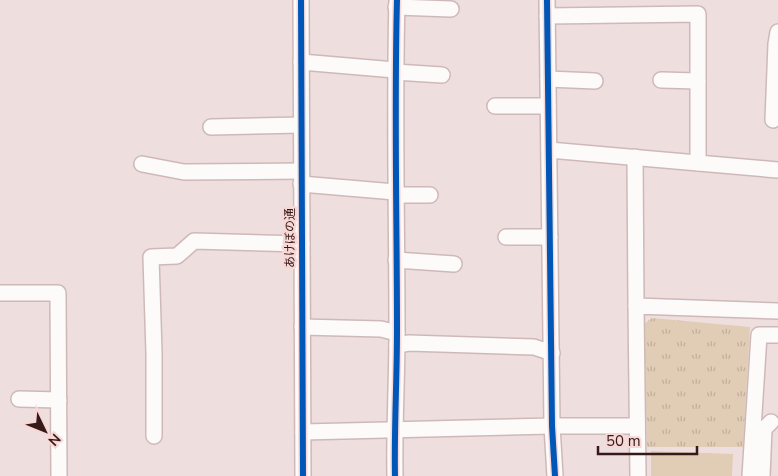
<svg xmlns="http://www.w3.org/2000/svg" width="778" height="476" font-family="'Nunito Sans','Noto Sans JP',sans-serif">
<style>
.park{fill:url(#park-tufts)}
.garden{fill:#e1cdb5}
.lines{fill:none;stroke-linecap:round;stroke-linejoin:round}
.minor-casing{stroke:#ceb9b8;stroke-width:18}
.minor{stroke:#fdfafa;stroke-width:15}
.cycleway-casing{stroke:#f7d8d6;stroke-width:9}
.cycleway{stroke:#0057b8;stroke-width:6}
.labels{text-anchor:middle;stroke-width:5;stroke-linejoin:round;paint-order:stroke}
.street-label{font-size:12px;fill:#351a19;stroke:#f7d8d6}
</style>
<defs>
<pattern id="park-tufts" width="24" height="20" patternUnits="userSpaceOnUse" patternTransform="scale(1.25)"><rect width="24" height="20" fill="#e1cdb5"/><path d="M3 7l-1-3M5 7V3M7 7l1-3M15 17l-1-3M17 17v-4M19 17l1-3" fill="none" stroke="#c2af9b"/></pattern>
</defs>
<rect width="100%" height="100%" fill="#efdede"/>
<path class="park" d="M652,318L750,327L743,447H647L644,324Z"/>
<path class="garden" d="M651,451L733,454L732,476H651Z"/>
<g class="lines">
<g class="minor-casing">
<g id="minor">
<path d="M301,0L303,476"/>
<path d="M547,0L552,426L555,476"/>
<path d="M396,7L451,9"/>
<path d="M547,16L698,14V163"/>
<path d="M301,62L395,70"/>
<path d="M395,72L442,75"/>
<path d="M548,79L595,81"/>
<path d="M661,80L698,81"/>
<path d="M495,106H548"/>
<path d="M773,120L776,44L778,32"/>
<path d="M211,127L301,125"/>
<path d="M549,150L778,170"/>
<path d="M635,157L636,306"/>
<path d="M142,164L184,172L301,171"/>
<path d="M301,184L395,192"/>
<path d="M396,197L404,195H430"/>
<path d="M506,237H550"/>
<path d="M396,260L454,264"/>
<path d="M0,293H58L59,476"/>
<path d="M302,327L381,329L397,333"/>
<path d="M397,345L409,343L534,347L552,353"/>
<path d="M19,399L59,400"/>
<path d="M303,432L552,426H637"/>
<path d="M154,436V353L151,257L177,256L194,241L302,244"/>
<path d="M395,476C394,428 397,380 397,331C397,221 394,110 397,0"/>
<path d="M638,476L636,306L778,311"/>
<path d="M750,476L759,335H778"/>
<path d="M762,476L764,429L771,422"/>
</g>
</g>
<use href="#minor" class="minor"/>
<g class="cycleway-casing">
<g id="cycleway">
<path d="M301,0L303,476"/>
<path d="M547,0L552,426L555,476"/>
<path d="M395,476C394,428 397,380 397,331C397,221 394,110 397,0"/>
</g>
</g>
<use href="#cycleway" class="cycleway"/>
</g>
<g class="labels">
<g class="street-label">
<text transform="translate(290 238) rotate(-90)" y="4">あけぼの通</text>
</g>
</g>
<g transform="translate(45 431) rotate(133)" stroke="#f7d8d6" stroke-width="4" paint-order="stroke">
<path d="M0-4L9 19L0 12L-9 19Z" fill="#351a19"/>
<text y="-8" font-size="14" font-weight="bold" text-anchor="middle" fill="#351a19">N</text>
</g>
<path d="M598 446v8h99v-8" fill="none" stroke="#351a19" stroke-width="2.5"/>
<text x="606" y="446" font-size="15" fill="#351a19" stroke="#f7d8d6" stroke-width="4" paint-order="stroke">50 m</text>
</svg>
